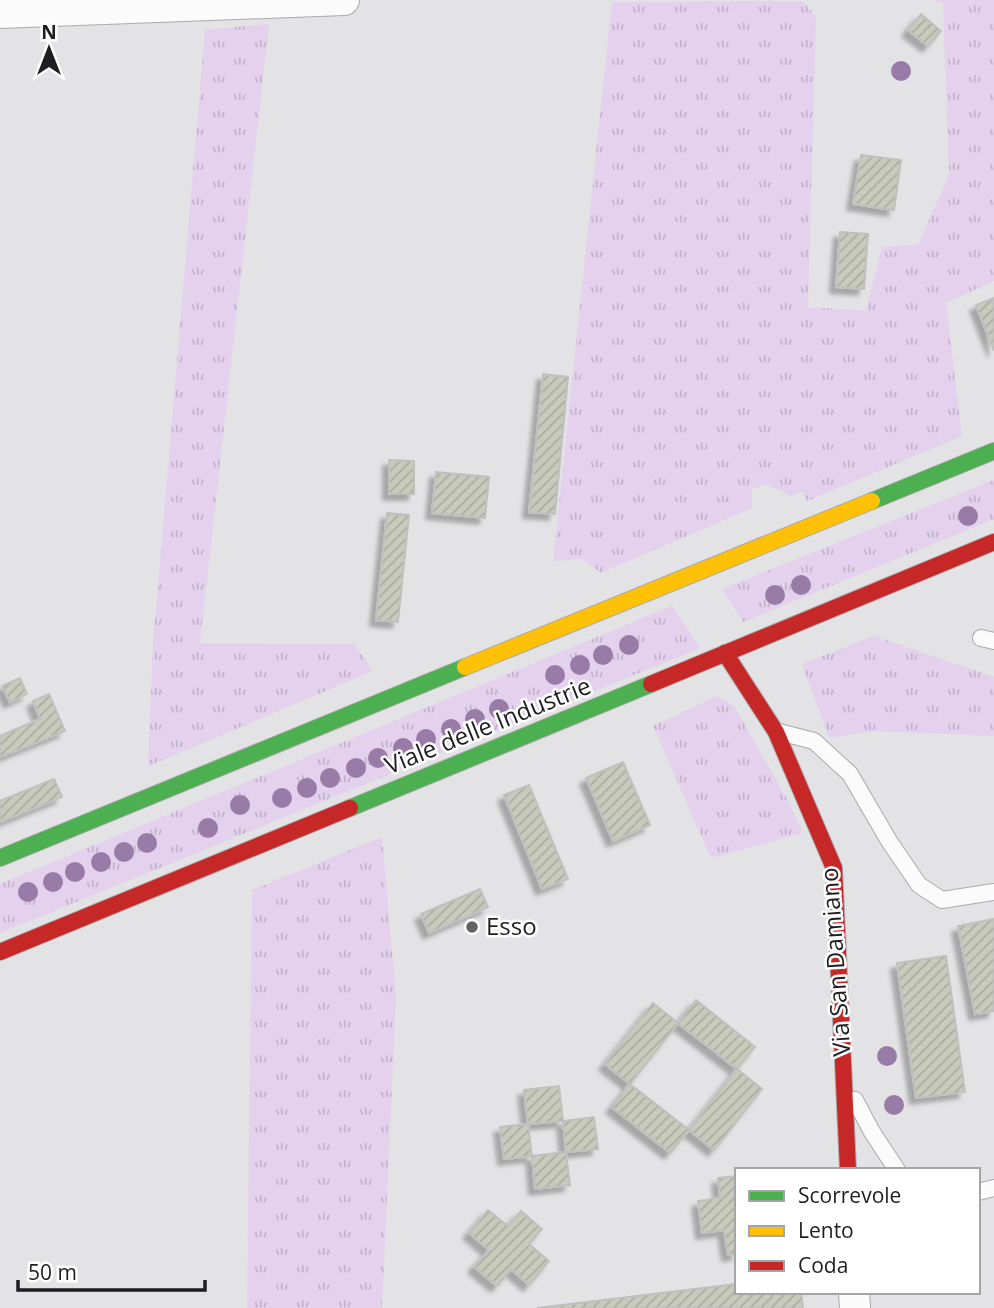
<svg xmlns="http://www.w3.org/2000/svg" width="994" height="1308" font-family="'Open Sans',sans-serif">
<style>
.grass{fill:url(#grass-tufts)}
.building{fill:url(#building-hatch);stroke:#c0c0c0;stroke-width:2;filter:url(#shadow)}
.lines{fill:none;stroke-linecap:round;stroke-linejoin:round}
.lane-casing{stroke:#aaa9ab;stroke-width:18}
.street-casing{stroke:#aaa9ab;stroke-width:32}
.fast-casing{stroke:#aaa9ab;stroke-width:18}
.slow-casing{stroke:#aaa9ab;stroke-width:18}
.jam-casing{stroke:#aaa9ab;stroke-width:18}
.lane{stroke:#fbfbfb;stroke-width:16}
.street{stroke:#fbfbfb;stroke-width:30}
.fast{stroke:#4caf50;stroke-width:16}
.slow{stroke:#ffc107;stroke-width:16}
.jam{stroke:#c62828;stroke-width:16}
.tree{fill:#987ba6}
.poi-dot{fill:#636264;stroke:#fff;stroke-width:2.5}
.labels{text-anchor:middle;stroke-width:5;stroke-linejoin:round;paint-order:stroke}
.street-label{font-size:24px;fill:#1e1d1f;stroke:#fff}
.poi-label{font-size:24px;fill:#1e1d1f;stroke:#fff;text-anchor:start}
</style>
<defs>
<pattern id="grass-tufts" width="24" height="20" patternUnits="userSpaceOnUse" patternTransform="scale(1.75)"><rect width="24" height="20" fill="#e3d1ed"/><path d="M3 7l-1-3M5 7V3M7 7l1-3M15 17l-1-3M17 17v-4M19 17l1-3" fill="none" stroke="#c2b3cb"/></pattern>
<pattern id="building-hatch" width="6" height="6" patternUnits="userSpaceOnUse" patternTransform="scale(1.75)"><rect width="6" height="6" fill="#c8cabc"/><path d="M-1 1l2-2M0 6l6-6M5 7l2-2" fill="none" stroke="#abada1"/></pattern>
<filter id="shadow"><feDropShadow dx="-6" dy="6" stdDeviation="2" flood-color="#0004"/></filter>
</defs>
<rect width="100%" height="100%" fill="#e3e2e4"/>
<g class="grass">
<path d="M932,0H994V281L946,303L962,436L807,501L803,491L791,496L766,484L752,489V508L601,573L582,559L553,561L612,2L802,1L816,16L808,307L866,311L882,247L918,245L949,175L943,3Z"/>
<path d="M269,24L200,643L354,644L373,671L148,766L153,644L205,30Z"/>
<path d="M994,480V519L743,622L722,589Z"/>
<path d="M672,606L700,648L0,933V884Z"/>
<path d="M874,636L994,677V736L871,731L829,738L802,664Z"/>
<path d="M717,696L734,706L786,797L803,833L711,858L653,726Z"/>
<path d="M382,837L396,997L382,1308H247L252,890Z"/>
</g>
<g class="building">
<path d="M921,14L941,31L928,46L908,30Z"/>
<path d="M861,155L901,160L894,210L853,204Z"/>
<path d="M840,232L868,234L864,289L836,287Z"/>
<path d="M994,298V351L976,305Z"/>
<path d="M543,374L568,377L555,514L529,512Z"/>
<path d="M389,460L414,461V494H389Z"/>
<path d="M436,472L489,477L485,518L432,513Z"/>
<path d="M387,513L409,515L398,622L376,620Z"/>
<path d="M20,678L27,694L10,702L2,686Z"/>
<path d="M49,694L65,731L0,757V736L40,719L33,701Z"/>
<path d="M623,762L650,825L613,841L586,778Z"/>
<path d="M54,779L62,797L0,822V801Z"/>
<path d="M529,785L568,879L542,889L504,795Z"/>
<path d="M480,889L488,907L429,933L421,914Z"/>
<path d="M994,919V1011L975,1014L958,926Z"/>
<path d="M946,956L965,1092L916,1098L897,963Z"/>
<path d="M696,1000L755,1047L737,1069L678,1023Z"/>
<path d="M653,1003L678,1023L630,1084L605,1064Z"/>
<path d="M737,1069L762,1089L714,1150L689,1130Z"/>
<path d="M630,1084L689,1130L670,1153L612,1107Z"/>
<path d="M559,1086L563,1121L528,1124L524,1090Z"/>
<path d="M594,1117L598,1149L566,1152L563,1121Z"/>
<path d="M528,1124L532,1156L504,1159L500,1127Z"/>
<path d="M566,1152L570,1185L535,1189L532,1156Z"/>
<path d="M737,1176V1254L728,1255L724,1230L702,1233L698,1201L720,1198L718,1178Z"/>
<path d="M488,1210L508,1226L521,1211L542,1229L529,1244L549,1261L529,1285L511,1269L497,1286L474,1267L489,1250L469,1233Z"/>
<path d="M737,1284V1292H801L803,1308H537Z"/>
</g>
<g class="lines">
<g class="lane-casing">
<g id="lane">
<path d="M981,638L994,641"/>
<path d="M779,732L814,741L850,774L889,841L919,885L942,900L994,892"/>
<path d="M855,1100L872,1132L897,1170"/>
<path d="M978,1192L994,1188"/>
</g>
</g>
<g class="street-casing">
<g id="street">
<path d="M0,13L344,0"/>
<path d="M854,1292L855,1308"/>
</g>
</g>
<g class="fast-casing">
<g id="fast">
<path d="M872,501L994,451"/>
<path d="M350,808L651,684"/>
<path d="M0,858L465,667"/>
</g>
</g>
<g class="slow-casing">
<path id="slow" d="M465,667L872,501"/>
</g>
<g class="jam-casing">
<g id="jam">
<path d="M725,653L776,732L834,868L848,1170"/>
<path d="M651,684L994,542"/>
<path d="M0,952L350,808"/>
</g>
</g>
<use href="#lane" class="lane"/>
<use href="#street" class="street"/>
<use href="#fast" class="fast"/>
<use href="#slow" class="slow"/>
<use href="#jam" class="jam"/>
</g>
<g class="tree">
<circle cx="901" cy="71" r="10"/>
<circle cx="968" cy="516" r="10"/>
<circle cx="801" cy="585" r="10"/>
<circle cx="775" cy="595" r="10"/>
<circle cx="629" cy="645" r="10"/>
<circle cx="603" cy="655" r="10"/>
<circle cx="580" cy="665" r="10"/>
<circle cx="555" cy="675" r="10"/>
<circle cx="499" cy="709" r="10"/>
<circle cx="475" cy="719" r="10"/>
<circle cx="451" cy="729" r="10"/>
<circle cx="426" cy="739" r="10"/>
<circle cx="403" cy="748" r="10"/>
<circle cx="378" cy="758" r="10"/>
<circle cx="356" cy="768" r="10"/>
<circle cx="330" cy="778" r="10"/>
<circle cx="307" cy="788" r="10"/>
<circle cx="282" cy="798" r="10"/>
<circle cx="240" cy="805" r="10"/>
<circle cx="208" cy="828" r="10"/>
<circle cx="147" cy="843" r="10"/>
<circle cx="124" cy="852" r="10"/>
<circle cx="101" cy="862" r="10"/>
<circle cx="75" cy="872" r="10"/>
<circle cx="53" cy="882" r="10"/>
<circle cx="28" cy="892" r="10"/>
<circle cx="887" cy="1056" r="10"/>
<circle cx="894" cy="1105" r="10"/>
</g>
<circle class="poi-dot" cx="472" cy="927" r="7"/>
<g class="labels">
<g class="street-label">
<text transform="translate(488 726) rotate(-22)" y="8">Viale delle Industrie</text>
<text transform="translate(836 962) rotate(-94)" y="8">Via San Damiano</text>
</g>
<g class="poi-label">
<text x="486" y="935">Esso</text>
</g>
</g>
<rect x="735" y="1168" width="245" height="126" fill="#ffffff" stroke="#a5a5a5" stroke-width="2"/>
<rect x="749" y="1191" width="35" height="10" fill="#4caf50" stroke="#a5a5a5" stroke-width="2"/>
<text x="798" y="1203" font-size="21" fill="#1e1d1f">Scorrevole</text>
<rect x="749" y="1226" width="35" height="10" fill="#ffc107" stroke="#a5a5a5" stroke-width="2"/>
<text x="798" y="1238" font-size="21" fill="#1e1d1f">Lento</text>
<rect x="749" y="1261" width="35" height="10" fill="#c62828" stroke="#a5a5a5" stroke-width="2"/>
<text x="798" y="1273" font-size="21" fill="#1e1d1f">Coda</text>
<g transform="translate(49 49)" stroke="#ffffff" stroke-width="5" paint-order="stroke">
<path d="M0-5L12 26L0 18L-12 26Z" fill="#1e1d1f"/>
<text y="-10" font-size="19" font-weight="bold" text-anchor="middle" fill="#1e1d1f">N</text>
</g>
<path d="M18 1280v10h187v-10" fill="none" stroke="#1e1d1f" stroke-width="3.5"/>
<text x="28" y="1280" font-size="21" fill="#1e1d1f" stroke="#ffffff" stroke-width="5" paint-order="stroke">50 m</text>
</svg>
